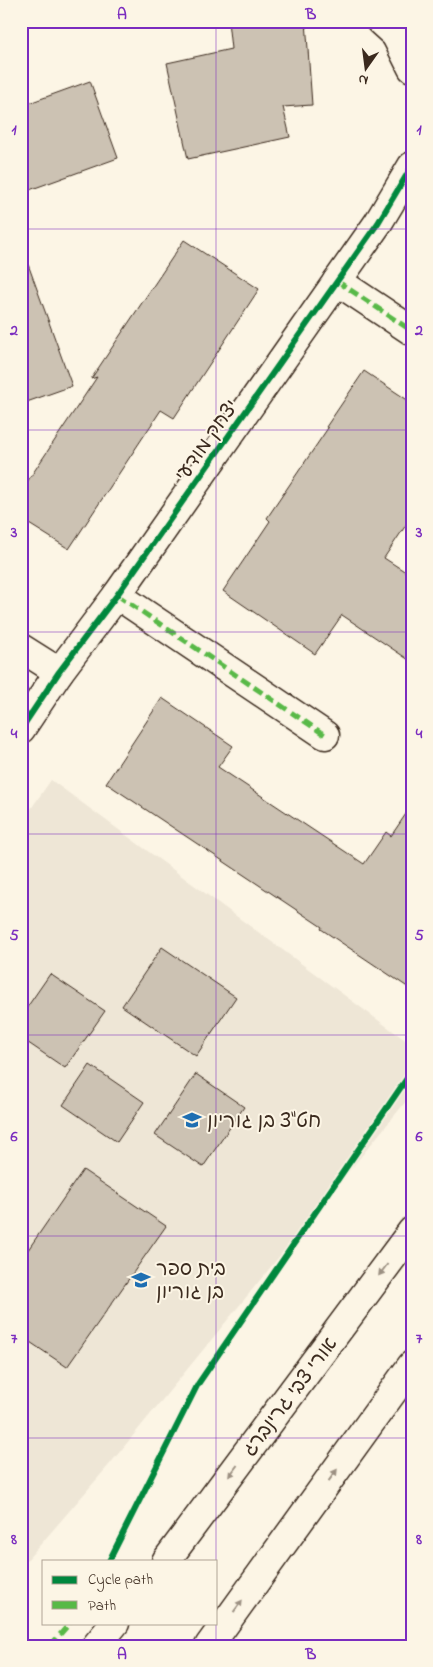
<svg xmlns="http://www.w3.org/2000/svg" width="433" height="1667" font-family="'Indie Flower','Playpen Sans Hebrew',sans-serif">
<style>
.built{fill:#eee6d6}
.building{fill:#ccc2b3;stroke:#3b2a1e}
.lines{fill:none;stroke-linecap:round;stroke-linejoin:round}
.street-casing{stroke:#3b2a1e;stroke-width:31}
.secondary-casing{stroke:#3b2a1e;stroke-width:31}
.street{stroke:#fcf5e5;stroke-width:28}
.secondary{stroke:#fcf5e5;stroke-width:28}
.quiet{stroke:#58b947;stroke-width:5;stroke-dasharray:10 5;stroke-linecap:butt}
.cycleway-casing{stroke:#fcf5e5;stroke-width:9}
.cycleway{stroke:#00873e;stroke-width:6}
.oneway{fill:#9c9082}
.grid{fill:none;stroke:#7b2cbf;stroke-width:1;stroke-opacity:0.55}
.labels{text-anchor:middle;stroke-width:4;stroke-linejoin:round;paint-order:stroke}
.street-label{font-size:20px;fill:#3b2a1e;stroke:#fcf5e5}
.poi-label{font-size:20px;fill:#3b2a1e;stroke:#fcf5e5;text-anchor:start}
.neatline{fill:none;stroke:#7b2cbf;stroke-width:2}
.grid-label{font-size:16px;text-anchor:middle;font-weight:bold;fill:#7b2cbf}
</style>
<rect width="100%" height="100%" fill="#fcf5e5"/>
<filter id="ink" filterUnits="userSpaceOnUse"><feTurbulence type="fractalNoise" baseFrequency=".02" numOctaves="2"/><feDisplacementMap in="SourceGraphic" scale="10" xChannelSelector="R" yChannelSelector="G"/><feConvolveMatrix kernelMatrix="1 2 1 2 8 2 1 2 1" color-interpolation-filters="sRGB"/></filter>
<g filter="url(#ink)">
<path class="built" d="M51,780L412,1045V1094L109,1465L21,1567V823Z"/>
<g class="building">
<path d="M228,21H306L312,105L283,107L290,137L188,159L167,63L231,49Z"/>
<path d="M90,81L118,158L21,193V106Z"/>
<path d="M184,240L259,289L174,418L161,410L69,549L21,519V491L97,377L91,379Z"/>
<path d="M25,256L72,386L21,404V257Z"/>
<path d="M364,371L412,403V516L384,558L412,576V662L342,615L315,654L223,591L270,521L267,518L328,428L326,427Z"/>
<path d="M162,698L233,746L218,767L364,864L386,832L391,836L412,805V990L321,929L322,927L106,783Z"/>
<path d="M162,947L236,997L196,1056L122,1006Z"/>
<path d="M50,974L105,1011L65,1068L21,1038V1016Z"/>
<path d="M90,1065L144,1102L117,1142L63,1105Z"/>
<path d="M196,1074L244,1107L203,1167L155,1135Z"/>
<path d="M83,1170L166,1226L67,1367L21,1336V1260Z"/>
</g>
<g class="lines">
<g class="street-casing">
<g id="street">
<path d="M397,38L412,68"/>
<path d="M337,281L412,331"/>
<path d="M117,595L325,735"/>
<path d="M21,648L59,672"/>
<path d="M21,729L59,672L117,595L378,223L412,166"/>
</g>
</g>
<g class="secondary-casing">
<g id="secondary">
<path d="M380,21L412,50"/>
<path d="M166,1561L412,1231"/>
<path d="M96,1646L115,1623"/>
<path d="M209,1646L412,1365"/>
</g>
</g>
<use href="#street" class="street"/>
<use href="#secondary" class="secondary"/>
<g class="quiet">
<path d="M337,281L412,331"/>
<path d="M117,595L325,735"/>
<path d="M50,1646L70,1623"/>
</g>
<g class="cycleway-casing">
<g id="cycleway">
<path d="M21,729L59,672L117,595L378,223L412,166"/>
<path d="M109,1561L198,1384L412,1071"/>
</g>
</g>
<use href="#cycleway" class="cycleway"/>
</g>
<defs><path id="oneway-solid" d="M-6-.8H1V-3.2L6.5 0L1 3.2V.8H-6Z" transform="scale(1.25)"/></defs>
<g class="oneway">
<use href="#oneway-solid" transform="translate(383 1270) rotate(127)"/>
<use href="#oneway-solid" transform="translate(233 1471) rotate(127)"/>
<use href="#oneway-solid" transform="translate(333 1475) rotate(-54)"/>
<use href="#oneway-solid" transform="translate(238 1606) rotate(-54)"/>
</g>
</g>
<path class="grid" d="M216,21V1646M21,229H412M21,430H412M21,632H412M21,834H412M21,1035H412M21,1236H412M21,1438H412"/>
<defs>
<g id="school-bare" transform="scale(1.5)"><path d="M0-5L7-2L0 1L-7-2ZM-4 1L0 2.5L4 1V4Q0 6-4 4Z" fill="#1f6fb2" stroke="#fcf5e5" stroke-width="2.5" paint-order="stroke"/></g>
</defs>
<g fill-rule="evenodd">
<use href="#school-bare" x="192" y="1120"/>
<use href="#school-bare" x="141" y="1280"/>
</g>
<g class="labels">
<g class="street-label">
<text transform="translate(206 440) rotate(-55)" y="7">יצחק מודעי</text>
<text transform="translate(289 1396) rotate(-53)" y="7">אורי צבי גרינברג</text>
</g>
<g class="poi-label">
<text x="207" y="1127">חט"צ בן גוריון</text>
<text x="156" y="1275">בית ספר<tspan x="156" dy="23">בן גוריון</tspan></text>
</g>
</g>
<rect width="433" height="1667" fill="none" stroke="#fcf5e5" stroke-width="55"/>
<rect x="42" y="1560" width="175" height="65" fill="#fcf5e5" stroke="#afa495"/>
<rect x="52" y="1576" width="25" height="8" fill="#00873e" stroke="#afa495"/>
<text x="88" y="1584" font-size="15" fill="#3b2a1e">Cycle path</text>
<rect x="52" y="1601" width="25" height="8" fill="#58b947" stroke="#afa495"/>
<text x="88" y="1610" font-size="15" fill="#3b2a1e">Path</text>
<g transform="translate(366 68) rotate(194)" stroke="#fcf5e5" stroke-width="4" paint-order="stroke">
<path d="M0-4L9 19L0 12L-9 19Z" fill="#3b2a1e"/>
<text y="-8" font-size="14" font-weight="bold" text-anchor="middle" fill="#3b2a1e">N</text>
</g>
<rect x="28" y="28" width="378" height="1612" class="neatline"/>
<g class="grid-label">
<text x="122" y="19">A</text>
<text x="311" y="19">B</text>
<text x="14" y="134">1</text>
<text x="419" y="134">1</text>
<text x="14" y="335">2</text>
<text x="419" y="335">2</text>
<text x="14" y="537">3</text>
<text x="419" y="537">3</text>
<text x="14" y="738">4</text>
<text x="419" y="738">4</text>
<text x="14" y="940">5</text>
<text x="419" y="940">5</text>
<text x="14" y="1141">6</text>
<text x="419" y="1141">6</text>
<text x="14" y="1343">7</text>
<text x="419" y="1343">7</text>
<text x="14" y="1544">8</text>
<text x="419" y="1544">8</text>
<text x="122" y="1659">A</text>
<text x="311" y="1659">B</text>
</g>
</svg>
